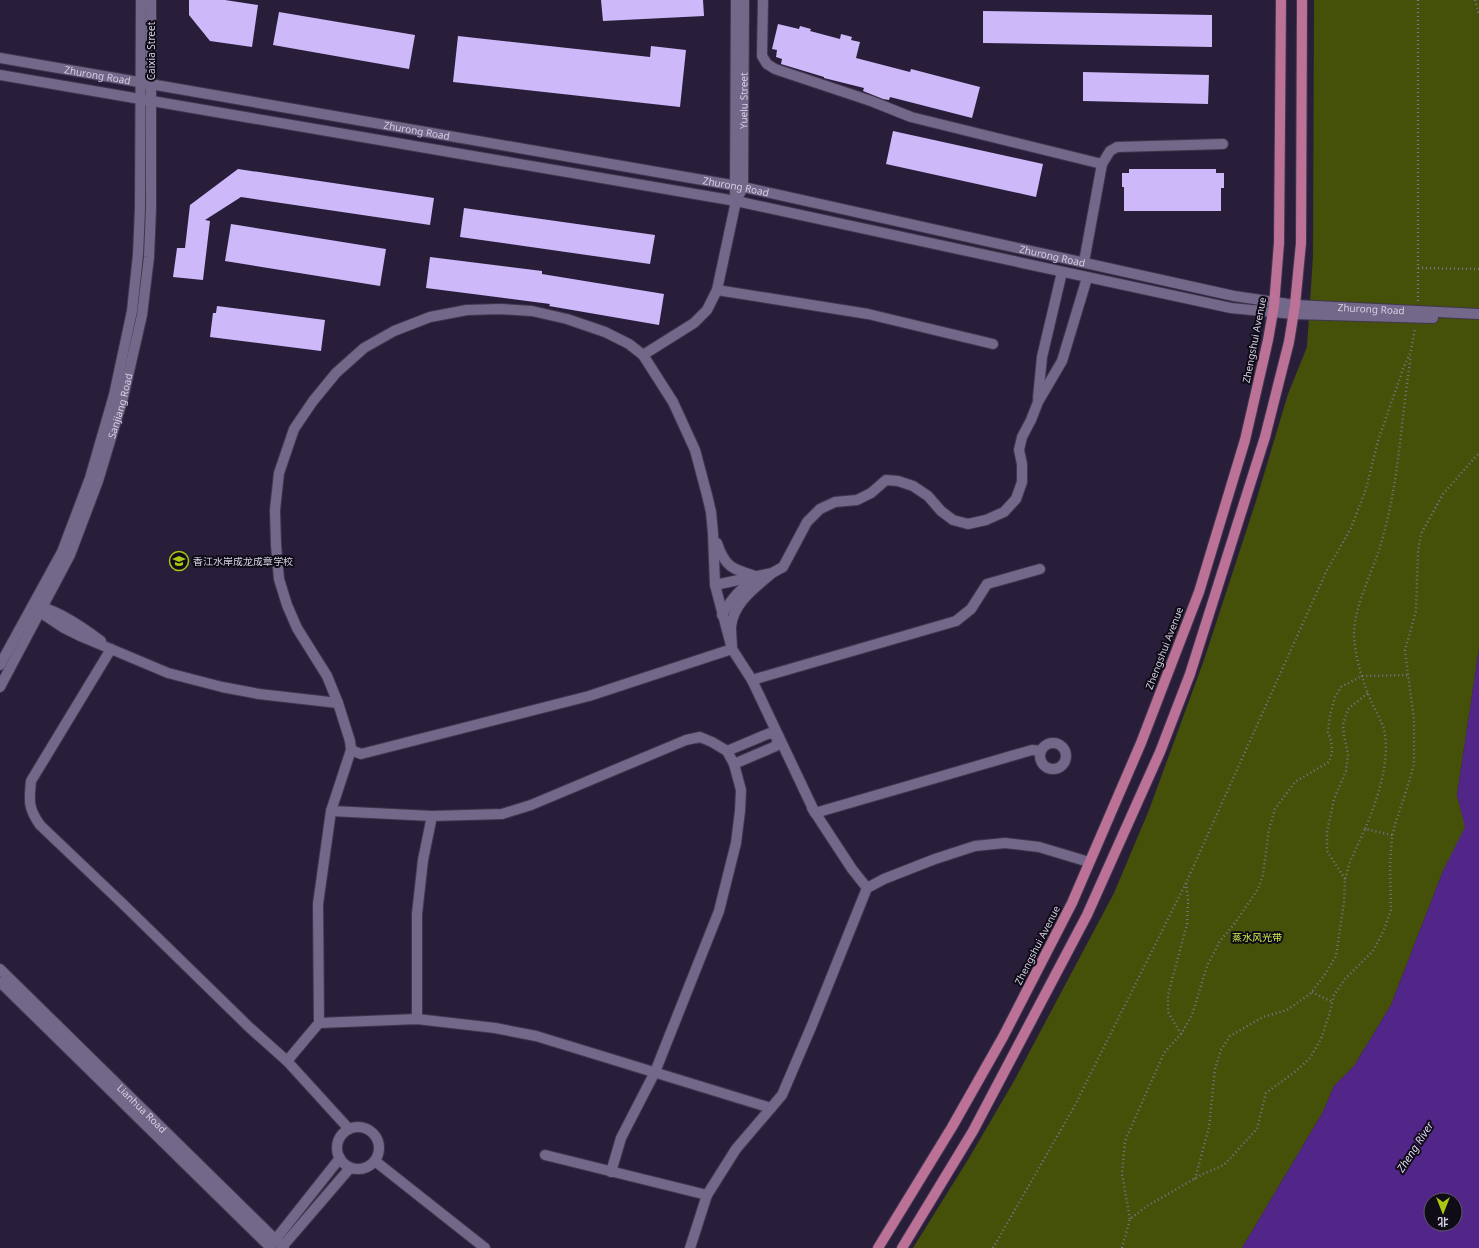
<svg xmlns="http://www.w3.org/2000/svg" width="1479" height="1248" font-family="'Noto Sans','Noto Sans SC',sans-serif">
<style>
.green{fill:#455008}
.water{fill:#512688;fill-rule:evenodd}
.building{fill:#cdb8f9}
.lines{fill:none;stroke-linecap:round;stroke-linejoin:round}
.minor-casing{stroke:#40374e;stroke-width:12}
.tertiary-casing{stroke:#40374e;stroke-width:12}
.secondary-casing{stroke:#40374e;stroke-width:12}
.primary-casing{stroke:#40374e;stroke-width:12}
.path{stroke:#7b738a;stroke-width:2.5;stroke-dasharray:1 3;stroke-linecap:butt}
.minor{stroke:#736889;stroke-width:10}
.tertiary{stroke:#736889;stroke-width:10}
.secondary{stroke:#736889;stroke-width:10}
.primary{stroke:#bc7197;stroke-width:10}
.labels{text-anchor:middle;stroke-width:4;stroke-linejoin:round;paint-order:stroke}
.street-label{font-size:10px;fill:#d4cfe1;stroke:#0f0b17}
.poi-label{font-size:10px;fill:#d4cfe1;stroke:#0f0b17;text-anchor:start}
.park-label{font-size:10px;fill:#d2ef4d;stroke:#0f0b17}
.water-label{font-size:11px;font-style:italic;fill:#dfd7f1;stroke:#0f0b17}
</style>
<rect width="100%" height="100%" fill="#281e3a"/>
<path class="green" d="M1314,0H1479V649L1457,795L1466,827L1443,871L1391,1005L1354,1066L1334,1086L1323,1112L1242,1248H913L969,1158L1014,1081L1114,893L1149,810L1204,660L1256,501L1288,394L1307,347L1313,256Z"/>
<path class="water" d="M1479,649V1248H1242L1323,1112L1334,1086L1354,1066L1391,1005L1443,871L1465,827L1457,795ZM1431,1200H1455V1224H1431Z"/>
<g class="building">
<path d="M189,0H225L258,5L252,47L210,41L189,15Z"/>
<path d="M601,0H703L704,16L603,21Z"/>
<path d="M983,11L1212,15V47L983,43Z"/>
<path d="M279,12L415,35L409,69L273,45Z"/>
<path d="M778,24L799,29L800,26L811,29L810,31L840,39L841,34L852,37L851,40L860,42L856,58L910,72L911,69L980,87L972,118L890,97L889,100L883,99L863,91L864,88L824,78V77L781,64L782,59L776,57L777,50L772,49Z"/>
<path d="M458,36L650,57L651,46L686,50L680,107L453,82Z"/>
<path d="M1083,72L1209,75L1208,104L1083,101Z"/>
<path d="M893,131L1043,164L1036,197L886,164Z"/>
<path d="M238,169L434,198L430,225L241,197L205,220L210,221L203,280L173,277L177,248H185L190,205Z"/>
<path d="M1129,169H1216V173H1224V188H1221V211H1124V187H1122V173H1129Z"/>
<path d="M464,208L655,235L650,264L460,237Z"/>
<path d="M231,224L386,249L380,286L225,261Z"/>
<path d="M430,257L542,271V274L664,294L659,325L549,306L550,304L426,288Z"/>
<path d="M217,306L325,320L321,351L210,337L213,313H216Z"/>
</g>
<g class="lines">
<g class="minor-casing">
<g id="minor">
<path d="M763,0L762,56L767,64L775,69L871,101L911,117L1102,164L1110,151L1117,147L1223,144"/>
<path d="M1084,262L1102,164"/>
<path d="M717,290L868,314L993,344"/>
<path d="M643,355L694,323L707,310L717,290L736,201"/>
<path d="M1038,398L1042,357L1062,272"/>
<path d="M717,543C725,567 732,569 755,576"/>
<path d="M715,585L772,573L783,567L807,522L820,509L835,502L857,500L871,493L886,480L898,481L913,486L928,496L941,511L953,520L968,524L986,520L1004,512L1016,499L1022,482V464L1019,450L1022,437L1031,420L1038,402L1062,361L1087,278"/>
<path d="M33,606L40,612L64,628L80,636L168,673L222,687L259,694L338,703"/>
<path d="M35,606C56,608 85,629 101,641"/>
<path d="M722,615C731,600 741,586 758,579"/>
<path d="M111,649L31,781C29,801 28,808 40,825L123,904L250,1028L287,1061L349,1129"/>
<path d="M752,680L956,621L971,609L987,584L1040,569"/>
<circle cx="1053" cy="756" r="13"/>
<path d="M351,750L361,754L589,696L732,649C732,642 731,635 731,627C733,603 755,588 771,574"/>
<path d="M727,751L770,733L778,737L776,746L734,764"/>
<path d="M812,808L852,869L867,888"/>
<path d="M331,811L432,816L502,814L531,805L686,740L700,737L712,742L727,751L734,764L741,790L740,811L736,843L719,911L655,1072L621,1138L611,1172"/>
<path d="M417,1019V914L423,860L432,816"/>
<path d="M319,1023L417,1019L495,1028L536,1036L771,1108"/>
<path d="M287,1061L319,1023L318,904L331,811L351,750L350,741L338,703L327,676L297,628L287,605L279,579L276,545L275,510L279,473L294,429L313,401L336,373L364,348L394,331L430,317L467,310L500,309L532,311L567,319L605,332L629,344L643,355L673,402L695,450L707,495L711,512L713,533L715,585L732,649L752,680L815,813L1032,750L1041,751"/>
<circle cx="358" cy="1148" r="21"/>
<path d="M545,1155L707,1195"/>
<path d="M375,1161L485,1248"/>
<path d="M275,1240L340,1158"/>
<path d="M282,1247L350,1168"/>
<path d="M690,1248L707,1195L736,1149L782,1095L812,1025L867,888L884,879L935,859L975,846L1005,843L1039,847L1089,862"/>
</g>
</g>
<g class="tertiary-casing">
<g id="tertiary">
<path d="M735,193L736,0"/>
<path id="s1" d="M736,201L743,187L744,0"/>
<path id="s2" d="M0,969L284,1248"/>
<path d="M0,982L271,1248"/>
</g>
</g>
<g class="secondary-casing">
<g id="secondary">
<path id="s3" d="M0,58L743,187L1234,296L1295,305L1479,314"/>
<path d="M0,75L736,201L1231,308L1293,314L1433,318"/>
<path d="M0,665L62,552L90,478L114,395L132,311L138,255L140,208L141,0"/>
<path id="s4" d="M0,687L70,555L98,481L123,398L142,315L149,257L151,208V0"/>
</g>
</g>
<g class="primary-casing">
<g id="primary">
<path d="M878,1248L952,1127L1003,1037L1072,903L1141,743L1199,592L1245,440L1268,340L1274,306L1279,243L1281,0"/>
<path d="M902,1248L973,1131L1087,915L1160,752L1190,674L1265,437L1289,342L1295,305L1301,243L1302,0"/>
</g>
</g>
<g class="path">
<path d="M1418,0V301"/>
<path d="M1475,0L1479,15"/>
<path d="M1418,268L1479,269"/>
<path d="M1411,351L1415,328"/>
<path d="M1392,835L1365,829C1377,801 1391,760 1384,729C1381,720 1375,710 1371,701C1362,679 1354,655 1354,631C1355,608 1369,578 1377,556C1381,545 1384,533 1387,521C1400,467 1402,411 1411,356"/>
<path d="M1345,879L1327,851V832L1334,799L1346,771L1348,754L1344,736L1343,725L1348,709L1368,693"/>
<path d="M1312,992L1332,1002"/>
<path d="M1181,1034L1168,1012V995L1187,924L1188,900L1186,883"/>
<path d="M1195,1179L1209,1127L1215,1069L1221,1050L1230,1036L1263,1017L1287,1010L1310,994L1324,976L1336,956L1344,902L1345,879L1350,862L1365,829"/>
<path d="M1130,1219L1122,1174L1125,1141L1164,1053L1181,1034L1192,1015L1207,966L1220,941L1235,923L1258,889L1263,875L1269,829L1275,809L1295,782L1329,762L1332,752L1331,741L1328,732L1330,715L1335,697L1341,687L1362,676L1408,675"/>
<path d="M993,1248L1074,1107L1186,883L1326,572L1351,528L1366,489L1378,441L1403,369L1411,351"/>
<path d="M1122,1248L1130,1219L1147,1206L1203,1174L1224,1165L1257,1129L1266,1093L1296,1071L1310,1058L1321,1039L1329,1015L1334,995L1345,979L1373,951L1384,930L1391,910L1390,864L1392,837L1395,824L1404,798L1414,765V719L1408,675L1405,650L1416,611L1418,551L1421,534L1443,494L1479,453"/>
</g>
<use href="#minor" class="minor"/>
<use href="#tertiary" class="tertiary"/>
<use href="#secondary" class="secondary"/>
<use href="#primary" class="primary"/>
</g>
<defs>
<g id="school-ring" transform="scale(1)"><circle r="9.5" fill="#0f0b17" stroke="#acc612" stroke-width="1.5"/><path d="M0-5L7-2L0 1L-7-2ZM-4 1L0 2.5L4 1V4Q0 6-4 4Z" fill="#acc612"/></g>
</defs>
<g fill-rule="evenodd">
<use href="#school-ring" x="179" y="561"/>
</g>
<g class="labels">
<g class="street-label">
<text transform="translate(151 51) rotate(-90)" y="4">Caixia Street</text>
<text dy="4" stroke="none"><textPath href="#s3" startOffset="99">Zhurong Road</textPath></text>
<text dy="4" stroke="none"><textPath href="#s1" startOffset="102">Yuelu Street</textPath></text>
<text dy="4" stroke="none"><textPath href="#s3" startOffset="423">Zhurong Road</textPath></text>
<text dy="4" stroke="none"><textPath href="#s3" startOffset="747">Zhurong Road</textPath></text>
<text dy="4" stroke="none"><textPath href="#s3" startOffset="1071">Zhurong Road</textPath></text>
<text dy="4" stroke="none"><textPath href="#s3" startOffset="1395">Zhurong Road</textPath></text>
<text transform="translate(1254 340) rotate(-79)" y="4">Zhengshui Avenue</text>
<text dy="4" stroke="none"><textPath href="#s4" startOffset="307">Sanjiang Road</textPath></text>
<text transform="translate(1164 648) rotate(-69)" y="4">Zhengshui Avenue</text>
<text transform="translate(1037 945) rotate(-63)" y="4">Zhengshui Avenue</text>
<text dy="4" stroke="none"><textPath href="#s2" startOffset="199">Lianhua Road</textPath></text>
</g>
<g class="poi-label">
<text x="193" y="565">香江水岸成龙成章学校</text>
</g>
<g class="park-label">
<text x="1257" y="941">蒸水风光带</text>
</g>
<g class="water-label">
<text transform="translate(1415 1147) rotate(-57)" y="4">Zheng River</text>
</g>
</g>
<g transform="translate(1443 1212) rotate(180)"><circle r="19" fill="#0f0b17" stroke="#5e5968"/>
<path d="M0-3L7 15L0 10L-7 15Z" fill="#acc612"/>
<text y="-6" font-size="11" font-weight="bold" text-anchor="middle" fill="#d4cfe1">北</text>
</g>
</svg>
